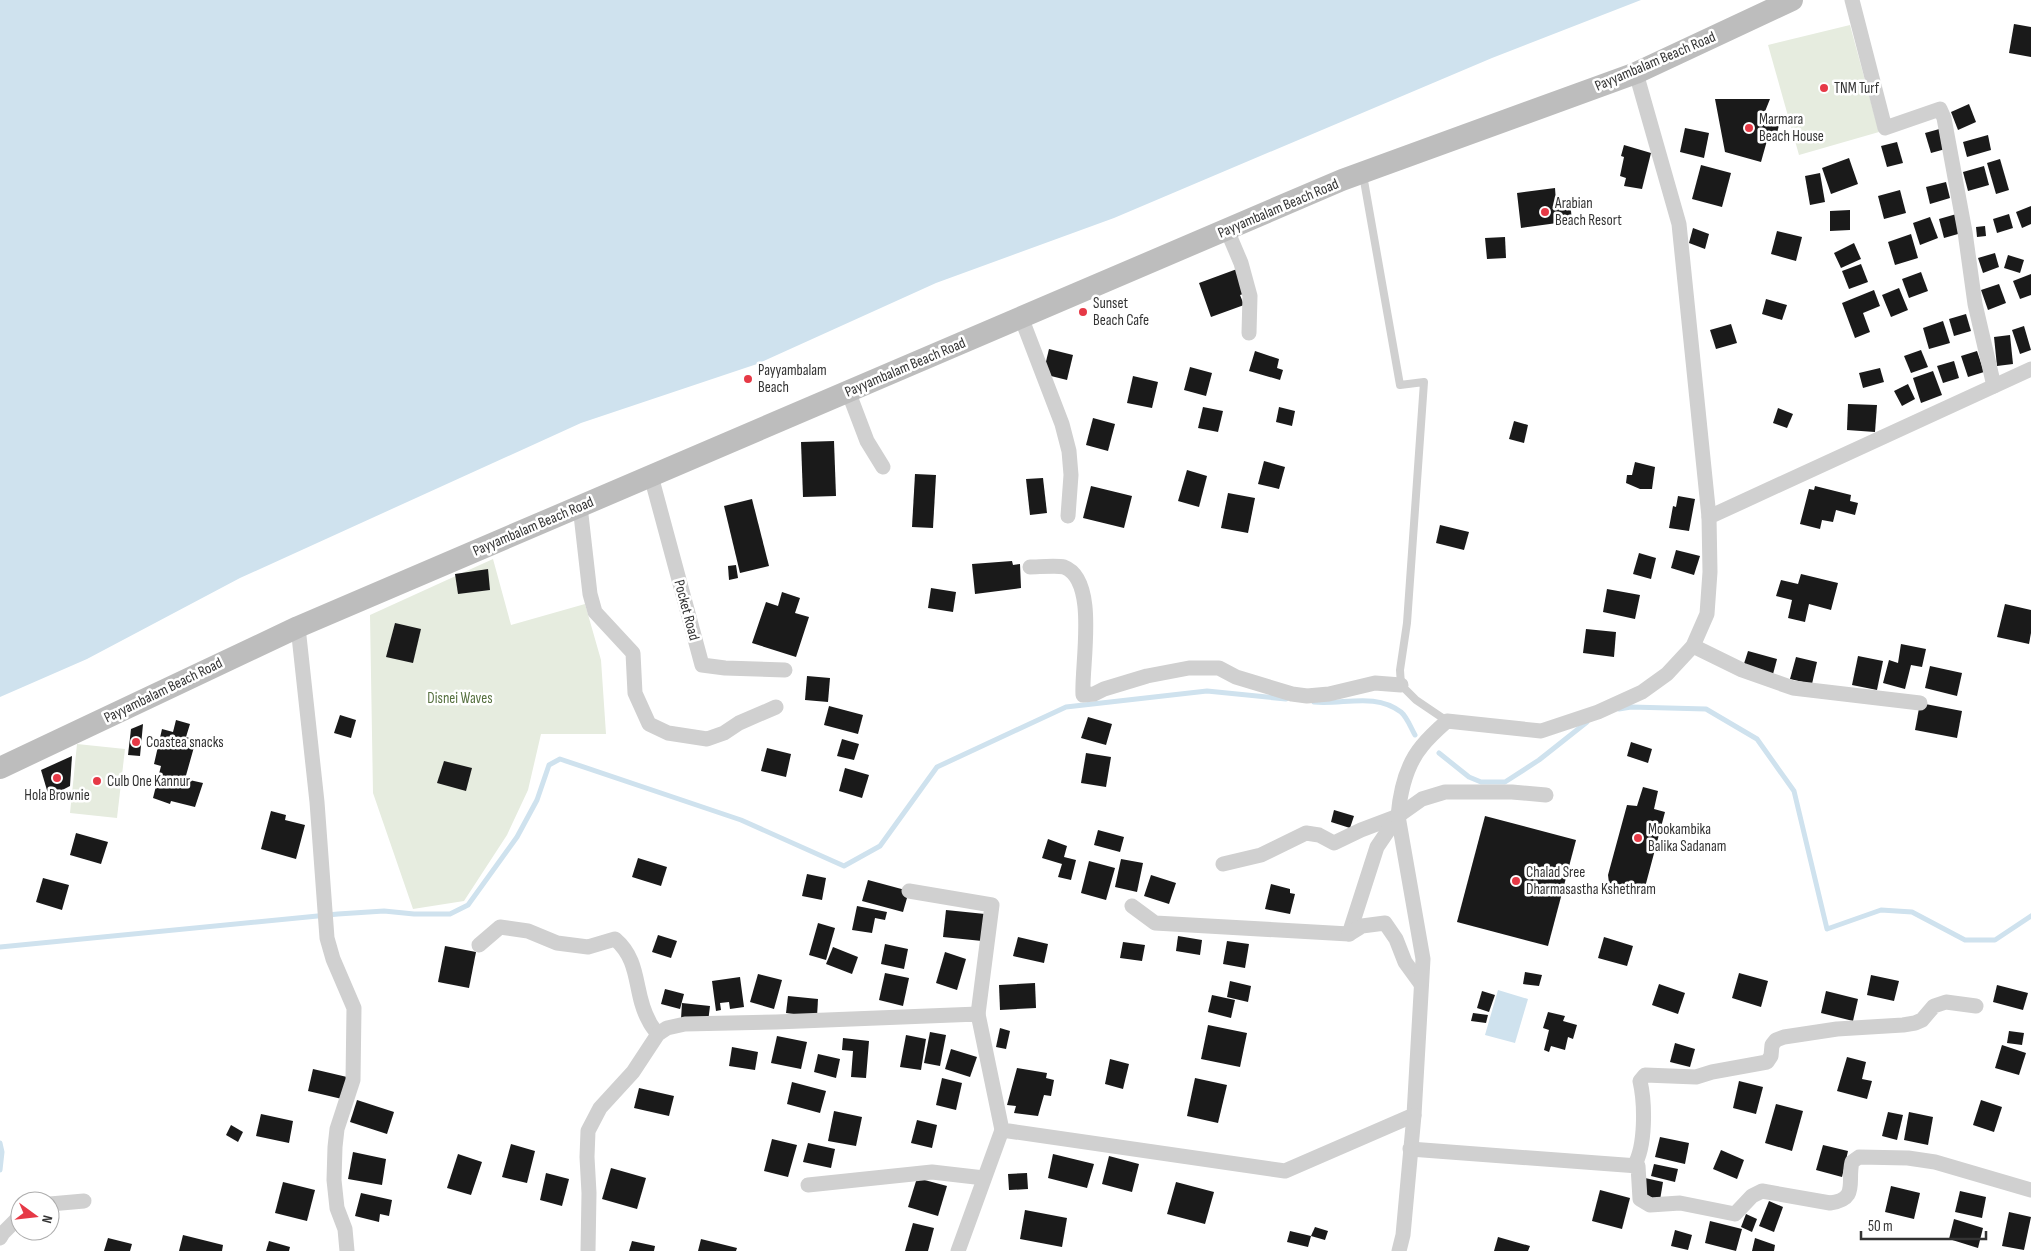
<svg xmlns="http://www.w3.org/2000/svg" width="2031" height="1251" font-family="'Sofia Sans Condensed',sans-serif">
<style>
.green{fill:#e6ecdf}
.water{fill:#cfe2ee}
.lines{fill:none;stroke-linecap:round;stroke-linejoin:round}
.stream{stroke:#cfe2ee;stroke-width:5}
.building{fill:#1a1a1a}
.lane{stroke:#d0d0d0;stroke-width:8}
.street{stroke:#d0d0d0;stroke-width:15}
.secondary{stroke:#bdbdbd;stroke-width:22}
.poi-dot{fill:#e63946;stroke:#fff;stroke-width:2}
.labels{text-anchor:middle;stroke-width:5;stroke-linejoin:round;paint-order:stroke}
.street-label{font-size:15px;fill:#333;stroke:#fff}
.poi-label{font-size:15px;fill:#333;stroke:#fff;text-anchor:start}
.park-label{font-size:15px;fill:#56703f;stroke:#fff}
</style>
<rect width="100%" height="100%" fill="#fff"/>
<g class="green">
<path d="M1850,25L1879,132L1799,155L1768,45Z"/>
<path d="M493,559L511,625L585,604L601,660L606,734H541L528,790L507,835L464,901L413,909L373,793L370,615Z"/>
<path d="M77,744L125,749L117,818L70,813Z"/>
</g>
<g class="water">
<path d="M0,0H1641L1492,58L1114,218L936,283L757,364L581,423L240,578L87,659L0,697Z"/>
<path d="M1498,990L1528,999L1515,1043L1485,1035Z"/>
</g>
<g class="lines">
<g class="stream">
<path d="M1314,702C1343,705 1375,692 1401,712C1407,717 1411,728 1415,735"/>
<path d="M1619,709L1631,707L1706,709L1757,739L1794,791L1827,929L1881,910L1912,912L1965,940H1995L2031,916"/>
<path d="M1439,753L1469,777L1481,782H1505L1539,760L1587,722"/>
<path d="M0,947L338,914L384,911L414,914H450L468,905L517,837L537,800L549,765L560,759L741,820L844,866L880,846L937,767L1066,707L1207,691L1286,699"/>
<path d="M0,1143L2,1152L0,1170"/>
</g>
</g>
<g class="building">
<path d="M2014,24L2031,27V57L2009,53Z"/>
<path d="M1715,99H1770L1764,114L1781,118L1775,140L1768,137L1761,162L1725,152Z"/>
<path d="M1969,104L1976,122L1958,130L1951,112Z"/>
<path d="M1685,128L1709,133L1704,158L1680,152Z"/>
<path d="M1943,128L1949,148L1931,153L1925,133Z"/>
<path d="M1988,135L1991,150L1967,157L1963,142Z"/>
<path d="M1897,142L1903,163L1887,167L1881,146Z"/>
<path d="M1624,145L1651,153L1642,189L1624,186L1626,178L1620,176L1624,157L1621,156Z"/>
<path d="M1849,158L1858,184L1831,194L1822,168Z"/>
<path d="M2000,159L2009,190L1996,194L1987,163Z"/>
<path d="M1701,165L1731,173L1722,207L1692,199Z"/>
<path d="M1984,166L1989,185L1968,191L1963,172Z"/>
<path d="M1820,173L1825,202L1810,205L1805,176Z"/>
<path d="M1946,182L1950,198L1930,204L1926,187Z"/>
<path d="M1555,188L1556,202L1570,201L1572,221L1521,228L1517,193Z"/>
<path d="M1900,190L1906,213L1884,219L1878,196Z"/>
<path d="M2031,206V224L2022,228L2016,212Z"/>
<path d="M1850,210V230L1830,231V211Z"/>
<path d="M1960,213L1965,232L1944,238L1939,219Z"/>
<path d="M2009,214L2013,228L1997,233L1993,219Z"/>
<path d="M1930,217L1938,238L1920,245L1913,223Z"/>
<path d="M1985,226L1986,236L1977,237L1976,227Z"/>
<path d="M1693,228L1709,234L1705,249L1689,243Z"/>
<path d="M1777,231L1802,237L1796,261L1771,254Z"/>
<path d="M1911,234L1918,258L1895,265L1888,242Z"/>
<path d="M1505,237L1506,258L1487,259L1485,238Z"/>
<path d="M1854,243L1861,259L1841,268L1834,253Z"/>
<path d="M1995,253L1999,267L1983,273L1978,258Z"/>
<path d="M2008,255L2024,260L2020,273L2004,268Z"/>
<path d="M1861,264L1868,282L1849,289L1842,271Z"/>
<path d="M1237,269L1246,293L1240,295L1244,305L1211,317L1199,283Z"/>
<path d="M1921,272L1928,291L1909,298L1902,279Z"/>
<path d="M2031,274V295L2020,299L2013,281Z"/>
<path d="M1999,284L2006,303L1988,310L1981,290Z"/>
<path d="M1899,288L1908,310L1891,317L1882,295Z"/>
<path d="M1874,290L1880,306L1863,313L1870,332L1855,338L1842,303Z"/>
<path d="M1766,299L1787,305L1782,320L1762,314Z"/>
<path d="M1966,314L1971,331L1954,336L1949,319Z"/>
<path d="M1943,321L1950,343L1929,349L1923,328Z"/>
<path d="M1731,324L1737,343L1716,349L1710,330Z"/>
<path d="M2024,326L2031,350L2020,354L2012,330Z"/>
<path d="M2010,335L2013,364L1997,366L1994,337Z"/>
<path d="M1049,349L1073,355L1067,380L1043,374Z"/>
<path d="M1921,350L1928,367L1911,373L1904,356Z"/>
<path d="M1255,351L1279,359L1277,368L1283,370L1280,380L1249,371Z"/>
<path d="M1977,351L1984,372L1968,377L1961,356Z"/>
<path d="M1954,361L1959,378L1943,383L1937,366Z"/>
<path d="M1190,367L1212,373L1206,396L1184,390Z"/>
<path d="M1880,368L1884,382L1863,388L1859,373Z"/>
<path d="M1933,371L1942,395L1921,403L1913,378Z"/>
<path d="M1133,376L1158,382L1152,408L1127,403Z"/>
<path d="M1908,384L1915,399L1902,406L1894,391Z"/>
<path d="M1848,404L1877,405L1875,432L1847,430Z"/>
<path d="M1203,407L1223,411L1218,432L1198,428Z"/>
<path d="M1279,407L1295,411L1292,426L1276,422Z"/>
<path d="M1778,408L1793,414L1787,428L1773,423Z"/>
<path d="M1093,418L1115,424L1108,451L1086,445Z"/>
<path d="M1514,421L1528,425L1524,443L1509,439Z"/>
<path d="M834,441L836,496L803,497L801,442Z"/>
<path d="M1264,461L1285,467L1279,489L1258,484Z"/>
<path d="M1635,462L1655,467L1652,489H1640L1626,483L1627,475H1632Z"/>
<path d="M1187,470L1207,476L1199,507L1178,501Z"/>
<path d="M915,474L936,475L933,528L912,527Z"/>
<path d="M1043,478L1047,513L1030,515L1026,479Z"/>
<path d="M1091,486L1132,496L1124,528L1083,518Z"/>
<path d="M1815,486L1851,495L1850,501L1858,503L1855,515L1836,510L1833,522L1822,520L1820,529L1800,524L1809,489L1814,490Z"/>
<path d="M1228,493L1255,498L1248,533L1221,528Z"/>
<path d="M1678,496L1695,499L1689,531L1669,528L1673,506L1676,507Z"/>
<path d="M752,499L769,566L740,573L724,506Z"/>
<path d="M1440,525L1469,532L1464,550L1436,543Z"/>
<path d="M1676,550L1700,556L1694,575L1671,568Z"/>
<path d="M1639,553L1656,558L1651,579L1633,574Z"/>
<path d="M1012,561L1013,565L1020,564L1021,588L975,594L972,564Z"/>
<path d="M736,565L738,578L729,580L728,566Z"/>
<path d="M488,569L490,590L458,594L455,574Z"/>
<path d="M1801,574L1838,583L1831,610L1809,604L1805,622L1788,618L1792,600L1776,596L1781,580L1798,584Z"/>
<path d="M931,588L956,592L953,612L928,608Z"/>
<path d="M1607,589L1640,595L1635,619L1603,612Z"/>
<path d="M782,592L800,598L795,613L809,617L796,657L752,643L766,602L778,606Z"/>
<path d="M2005,604L2031,610V633L2029,644L1997,637Z"/>
<path d="M395,623L421,629L413,663L386,657Z"/>
<path d="M1586,629L1616,632L1614,657L1583,653Z"/>
<path d="M1901,644L1926,649L1922,667L1911,665L1905,689L1883,683L1889,660L1898,663Z"/>
<path d="M1748,651L1777,659L1772,678L1742,670Z"/>
<path d="M1858,656L1883,661L1877,690L1852,685Z"/>
<path d="M1796,657L1817,662L1812,684L1790,679Z"/>
<path d="M1930,666L1962,673L1957,696L1925,688Z"/>
<path d="M807,676L830,678L828,702L805,700Z"/>
<path d="M1920,703L1962,711L1957,738L1915,730Z"/>
<path d="M829,706L863,715L858,734L824,725Z"/>
<path d="M340,715L356,720L351,738L334,733Z"/>
<path d="M1088,717L1112,724L1106,745L1081,738Z"/>
<path d="M176,720L190,724L186,737L196,740L185,779L203,783L195,807L171,801L170,804L153,798L161,766L154,764L162,729L173,732Z"/>
<path d="M143,724L140,756L128,755L131,729Z"/>
<path d="M842,739L859,744L854,760L837,756Z"/>
<path d="M1631,742L1652,749L1648,763L1627,756Z"/>
<path d="M767,748L791,754L786,777L761,771Z"/>
<path d="M1086,753L1111,757L1106,787L1081,783Z"/>
<path d="M72,756L70,786L49,797L41,770Z"/>
<path d="M444,761L472,768L466,791L437,783Z"/>
<path d="M845,768L869,775L862,798L839,791Z"/>
<path d="M1643,787L1658,791L1654,809L1665,812L1644,891L1609,883L1608,875L1627,805L1637,806Z"/>
<path d="M1334,810L1354,816L1350,828L1331,822Z"/>
<path d="M271,811L286,815L285,820L305,825L296,859L261,849Z"/>
<path d="M1485,816L1576,840L1548,946L1457,922Z"/>
<path d="M1098,830L1124,837L1120,852L1094,845Z"/>
<path d="M76,833L108,842L101,864L70,855Z"/>
<path d="M1048,839L1067,846L1064,857L1076,860L1071,880L1058,877L1062,864L1042,858Z"/>
<path d="M638,858L667,867L661,886L632,877Z"/>
<path d="M1121,859L1143,863L1137,892L1115,887Z"/>
<path d="M1089,861L1115,868L1106,900L1081,893Z"/>
<path d="M807,874L826,878L822,900L802,896Z"/>
<path d="M1151,875L1176,883L1169,904L1144,896Z"/>
<path d="M43,878L69,885L62,910L36,902Z"/>
<path d="M868,880L909,891L903,912L862,901Z"/>
<path d="M1271,884L1290,889V893L1295,894L1290,914L1265,909Z"/>
<path d="M857,906L887,912L885,920L875,918L872,933L852,930Z"/>
<path d="M946,910L985,914L982,941L943,937Z"/>
<path d="M818,923L835,928L826,960L809,955Z"/>
<path d="M658,935L677,941L671,958L652,952Z"/>
<path d="M1178,936L1202,940L1200,955L1176,951Z"/>
<path d="M1018,937L1048,944L1044,963L1013,956Z"/>
<path d="M1604,937L1633,946L1627,966L1598,958Z"/>
<path d="M1227,941L1249,944L1245,968L1223,964Z"/>
<path d="M1123,942L1145,945L1142,961L1120,958Z"/>
<path d="M885,944L908,949L904,969L881,964Z"/>
<path d="M445,946L476,952L469,988L438,982Z"/>
<path d="M833,947L858,957L852,974L826,964Z"/>
<path d="M945,952L966,959L957,990L936,983Z"/>
<path d="M1525,972L1542,975L1539,986L1523,984Z"/>
<path d="M885,973L909,978L903,1006L879,1000Z"/>
<path d="M1739,973L1768,981L1761,1007L1732,998Z"/>
<path d="M758,974L782,980L774,1009L750,1002Z"/>
<path d="M1871,975L1899,981L1894,1001L1867,995Z"/>
<path d="M740,977L744,1007L730,1009L729,1002L720,1003L721,1010L716,1011L712,981Z"/>
<path d="M1230,981L1251,986L1248,1002L1227,997Z"/>
<path d="M1035,983L1036,1008L1000,1010L999,985Z"/>
<path d="M1659,984L1685,993L1678,1014L1652,1005Z"/>
<path d="M1997,985L2028,993L2023,1010L1993,1002Z"/>
<path d="M665,989L684,994L680,1009L661,1004Z"/>
<path d="M1482,991L1495,995L1489,1012L1477,1008Z"/>
<path d="M1826,991L1858,999L1853,1021L1821,1013Z"/>
<path d="M1212,995L1235,1000L1231,1018L1208,1012Z"/>
<path d="M788,996L818,999L817,1017L786,1013Z"/>
<path d="M682,1003L710,1006L708,1022L681,1019Z"/>
<path d="M1548,1012L1565,1016L1563,1021L1577,1025L1573,1039L1568,1037L1565,1050L1551,1046L1549,1052L1544,1050L1549,1030L1543,1028Z"/>
<path d="M1473,1013L1488,1015L1486,1023L1471,1021Z"/>
<path d="M1208,1025L1247,1033L1240,1067L1201,1059Z"/>
<path d="M1000,1028L1010,1031L1006,1049L996,1047Z"/>
<path d="M2009,1031L2024,1033L2022,1045L2007,1043Z"/>
<path d="M930,1032L946,1035L940,1066L924,1063Z"/>
<path d="M906,1035L926,1039L921,1070L900,1067Z"/>
<path d="M777,1036L807,1042L801,1069L771,1063Z"/>
<path d="M843,1038L869,1041L866,1078L851,1077L853,1051L842,1050Z"/>
<path d="M1675,1043L1695,1049L1690,1067L1670,1062Z"/>
<path d="M2002,1045L2026,1053L2019,1075L1995,1068Z"/>
<path d="M732,1047L758,1052L755,1070L729,1066Z"/>
<path d="M951,1049L977,1057L970,1077L945,1069Z"/>
<path d="M818,1054L840,1059L836,1078L814,1072Z"/>
<path d="M1847,1057L1866,1062L1862,1079L1872,1081L1867,1099L1837,1091Z"/>
<path d="M1110,1059L1129,1064L1123,1089L1105,1084Z"/>
<path d="M1017,1068L1047,1073L1046,1078L1054,1080L1051,1096L1044,1095L1038,1116L1014,1113L1016,1106L1007,1105Z"/>
<path d="M313,1069L347,1077L342,1099L308,1091Z"/>
<path d="M942,1078L962,1083L956,1110L936,1105Z"/>
<path d="M1195,1078L1227,1085L1218,1123L1187,1116Z"/>
<path d="M1739,1081L1763,1087L1756,1114L1733,1108Z"/>
<path d="M792,1082L826,1091L820,1113L787,1104Z"/>
<path d="M639,1088L674,1096L669,1116L634,1108Z"/>
<path d="M357,1100L394,1112L387,1134L350,1122Z"/>
<path d="M1981,1100L2002,1107L1994,1132L1973,1125Z"/>
<path d="M1776,1104L1803,1111L1792,1151L1765,1143Z"/>
<path d="M834,1111L862,1117L856,1146L828,1141Z"/>
<path d="M1888,1112L1903,1115L1897,1140L1882,1136Z"/>
<path d="M1909,1112L1933,1117L1928,1145L1904,1140Z"/>
<path d="M261,1114L293,1121L289,1143L256,1136Z"/>
<path d="M917,1120L937,1125L932,1148L911,1143Z"/>
<path d="M231,1125L243,1132L238,1142L226,1135Z"/>
<path d="M1660,1137L1689,1143L1685,1164L1655,1157Z"/>
<path d="M772,1139L797,1145L788,1177L764,1171Z"/>
<path d="M808,1143L835,1149L831,1168L803,1162Z"/>
<path d="M511,1144L535,1151L527,1183L502,1177Z"/>
<path d="M1823,1145L1848,1151L1842,1177L1816,1170Z"/>
<path d="M1721,1150L1744,1160L1737,1179L1713,1169Z"/>
<path d="M353,1152L386,1159L382,1185L348,1179Z"/>
<path d="M458,1154L482,1162L471,1195L447,1188Z"/>
<path d="M1053,1154L1094,1164L1087,1188L1048,1178Z"/>
<path d="M1109,1156L1139,1164L1132,1192L1102,1184Z"/>
<path d="M1654,1164L1678,1169L1675,1182L1651,1176Z"/>
<path d="M611,1168L646,1178L637,1209L602,1199Z"/>
<path d="M546,1173L569,1179L562,1206L540,1200Z"/>
<path d="M1027,1173L1028,1189L1009,1190L1008,1174Z"/>
<path d="M917,1178L947,1186L938,1216L908,1207Z"/>
<path d="M1645,1178L1663,1182L1660,1200L1642,1197Z"/>
<path d="M283,1182L315,1190L307,1221L275,1213Z"/>
<path d="M1176,1182L1214,1192L1205,1224L1167,1214Z"/>
<path d="M1891,1186L1920,1193L1914,1219L1885,1212Z"/>
<path d="M1600,1190L1630,1198L1622,1229L1592,1221Z"/>
<path d="M1960,1191L1986,1197L1982,1218L1955,1212Z"/>
<path d="M361,1193L392,1200L389,1216L380,1214L379,1222L355,1216Z"/>
<path d="M1769,1201L1783,1207L1774,1232L1759,1226Z"/>
<path d="M1025,1210L1067,1218L1062,1247L1020,1239Z"/>
<path d="M2009,1212L2031,1217L2024,1250L2002,1246Z"/>
<path d="M1746,1214L1757,1219L1752,1232L1741,1227Z"/>
<path d="M1954,1219L1983,1228L1978,1248L1949,1239Z"/>
<path d="M1710,1221L1742,1229L1736,1251L1705,1243Z"/>
<path d="M913,1223L934,1228L928,1251H905Z"/>
<path d="M1315,1227L1328,1231L1325,1240L1311,1236Z"/>
<path d="M1675,1230L1692,1235L1688,1250L1671,1246Z"/>
<path d="M1290,1231L1311,1236L1308,1247L1287,1242Z"/>
<path d="M183,1235L223,1245L222,1251H179Z"/>
<path d="M1498,1237L1530,1246L1528,1251H1494Z"/>
<path d="M108,1238L132,1244L130,1251H104Z"/>
<path d="M1755,1238L1775,1245L1774,1251H1752Z"/>
<path d="M701,1239L737,1248L736,1251H698Z"/>
<path d="M269,1241L290,1247L289,1251H266Z"/>
<path d="M632,1241L655,1246L654,1251H629Z"/>
</g>
<g class="lines">
<path class="lane" d="M1363,175L1400,385L1424,382L1407,623L1400,670L1401,685L1416,700L1447,721"/>
<g class="street">
<path d="M1852,0L1885,128L1940,109L1944,118L1965,232L1975,304L1994,386"/>
<path d="M1636,73L1679,224L1709,517"/>
<path d="M1227,230L1241,263L1250,296L1249,333"/>
<path d="M1021,317L1062,424L1069,451L1071,475L1068,516"/>
<path d="M848,391L867,441L883,467"/>
<path d="M651,476L702,665L725,668L785,670"/>
<path d="M580,506L590,594L595,612L633,653L635,693L649,724L668,733L707,739L724,733L739,723L776,707"/>
<path d="M1030,567C1038,567 1057,565 1064,567C1099,580 1081,666 1083,695L1094,694L1104,689L1147,676L1189,668H1219L1236,677L1292,694L1307,696L1329,694L1375,683L1401,685"/>
<path d="M298,627L317,802L327,938L333,959L354,1008L353,1080L337,1129L335,1147L334,1180L337,1208L345,1229L347,1251"/>
<path d="M1693,646L1742,670L1793,688L1920,703"/>
<path d="M1223,864L1261,855L1306,833L1319,835L1334,843L1361,830L1398,816L1422,799L1445,792H1512L1546,795"/>
<path d="M909,891L992,905L978,1014"/>
<path d="M1132,906L1155,923L1349,934L1377,847L1398,816"/>
<path d="M1349,934L1362,926L1385,923L1396,939L1405,962L1421,984"/>
<path d="M479,945L500,927L528,931L557,943L588,947L615,939C642,962 633,993 649,1021C651,1026 655,1030 658,1034"/>
<path d="M1410,1149L1638,1166L1640,1199L1650,1205L1680,1203L1735,1214L1752,1196L1762,1191L1830,1203C1859,1199 1847,1182 1852,1162L1859,1157L1908,1158L1935,1162L2031,1190"/>
<path d="M1634,1166C1646,1146 1645,1103 1640,1081L1645,1075L1696,1077L1712,1072L1767,1062L1771,1056L1772,1045L1776,1040L1784,1037L1837,1029L1903,1025L1915,1023L1922,1020L1934,1006L1946,1002L1976,1006"/>
<path d="M808,1185L932,1172L984,1178"/>
<path d="M50,1204L84,1201"/>
<path d="M0,1238L3,1233L20,1216"/>
<path d="M588,1251L589,1193L587,1157L588,1131L600,1108L633,1072L658,1034L667,1028L685,1024L776,1022L978,1014L1002,1130L1285,1171L1414,1115L1423,959L1398,816C1400,793 1406,765 1422,746C1429,737 1438,729 1447,721L1541,731L1598,712L1642,692L1667,674L1693,646L1707,614L1710,572L1709,517L2031,369"/>
<path d="M958,1251L1002,1130"/>
<path d="M1399,1251L1403,1235L1414,1115"/>
</g>
<path class="secondary" d="M0,768L298,627L1342,180L1636,73L1792,0"/>
</g>
<g class="poi-dot">
<circle cx="1824" cy="88" r="5"/>
<circle cx="1749" cy="128" r="5"/>
<circle cx="1545" cy="212" r="5"/>
<circle cx="1083" cy="312" r="5"/>
<circle cx="748" cy="379" r="5"/>
<circle cx="136" cy="742" r="5"/>
<circle cx="57" cy="778" r="5"/>
<circle cx="97" cy="781" r="5"/>
<circle cx="1638" cy="838" r="5"/>
<circle cx="1516" cy="881" r="5"/>
</g>
<g class="labels">
<g class="street-label">
<text transform="translate(1655 61) rotate(-23)" y="5">Payyambalam Beach Road</text>
<text transform="translate(1278 208) rotate(-23)" y="5">Payyambalam Beach Road</text>
<text transform="translate(905 367) rotate(-23)" y="5">Payyambalam Beach Road</text>
<text transform="translate(533 526) rotate(-23)" y="5">Payyambalam Beach Road</text>
<text transform="translate(687 610) rotate(75)" y="5">Pocket Road</text>
<text transform="translate(163 690) rotate(-26)" y="5">Payyambalam Beach Road</text>
</g>
<g class="poi-label">
<text x="1834" y="93">TNM Turf</text>
<text x="1759" y="124">Marmara<tspan x="1759" dy="17">Beach House</tspan></text>
<text x="1555" y="208">Arabian<tspan x="1555" dy="17">Beach Resort</tspan></text>
<text x="1093" y="308">Sunset<tspan x="1093" dy="17">Beach Cafe</tspan></text>
<text x="758" y="375">Payyambalam<tspan x="758" dy="17">Beach</tspan></text>
<text x="146" y="747">Coastea snacks</text>
<text x="107" y="786">Culb One Kannur</text>
<text x="57" y="800" text-anchor="middle">Hola Brownie</text>
<text x="1648" y="834">Mookambika<tspan x="1648" dy="17">Balika Sadanam</tspan></text>
<text x="1526" y="877">Chalad Sree<tspan x="1526" dy="17">Dharmasastha Kshethram</tspan></text>
</g>
<g class="park-label">
<text x="460" y="703">Disnei Waves</text>
</g>
</g>
<g transform="translate(35 1216) rotate(105)"><circle r="24" fill="#ffffff" stroke="#adadad"/>
<path d="M0-4L9 19L0 12L-9 19Z" fill="#e63946"/>
<text y="-8" font-size="14" font-weight="bold" text-anchor="middle" fill="#333333">N</text>
</g>
<path d="M1861 1231v8h125v-8" fill="none" stroke="#333333" stroke-width="2.5"/>
<text x="1868" y="1231" font-size="15" fill="#333333" stroke="#ffffff" stroke-width="4" paint-order="stroke">50 m</text>
</svg>
